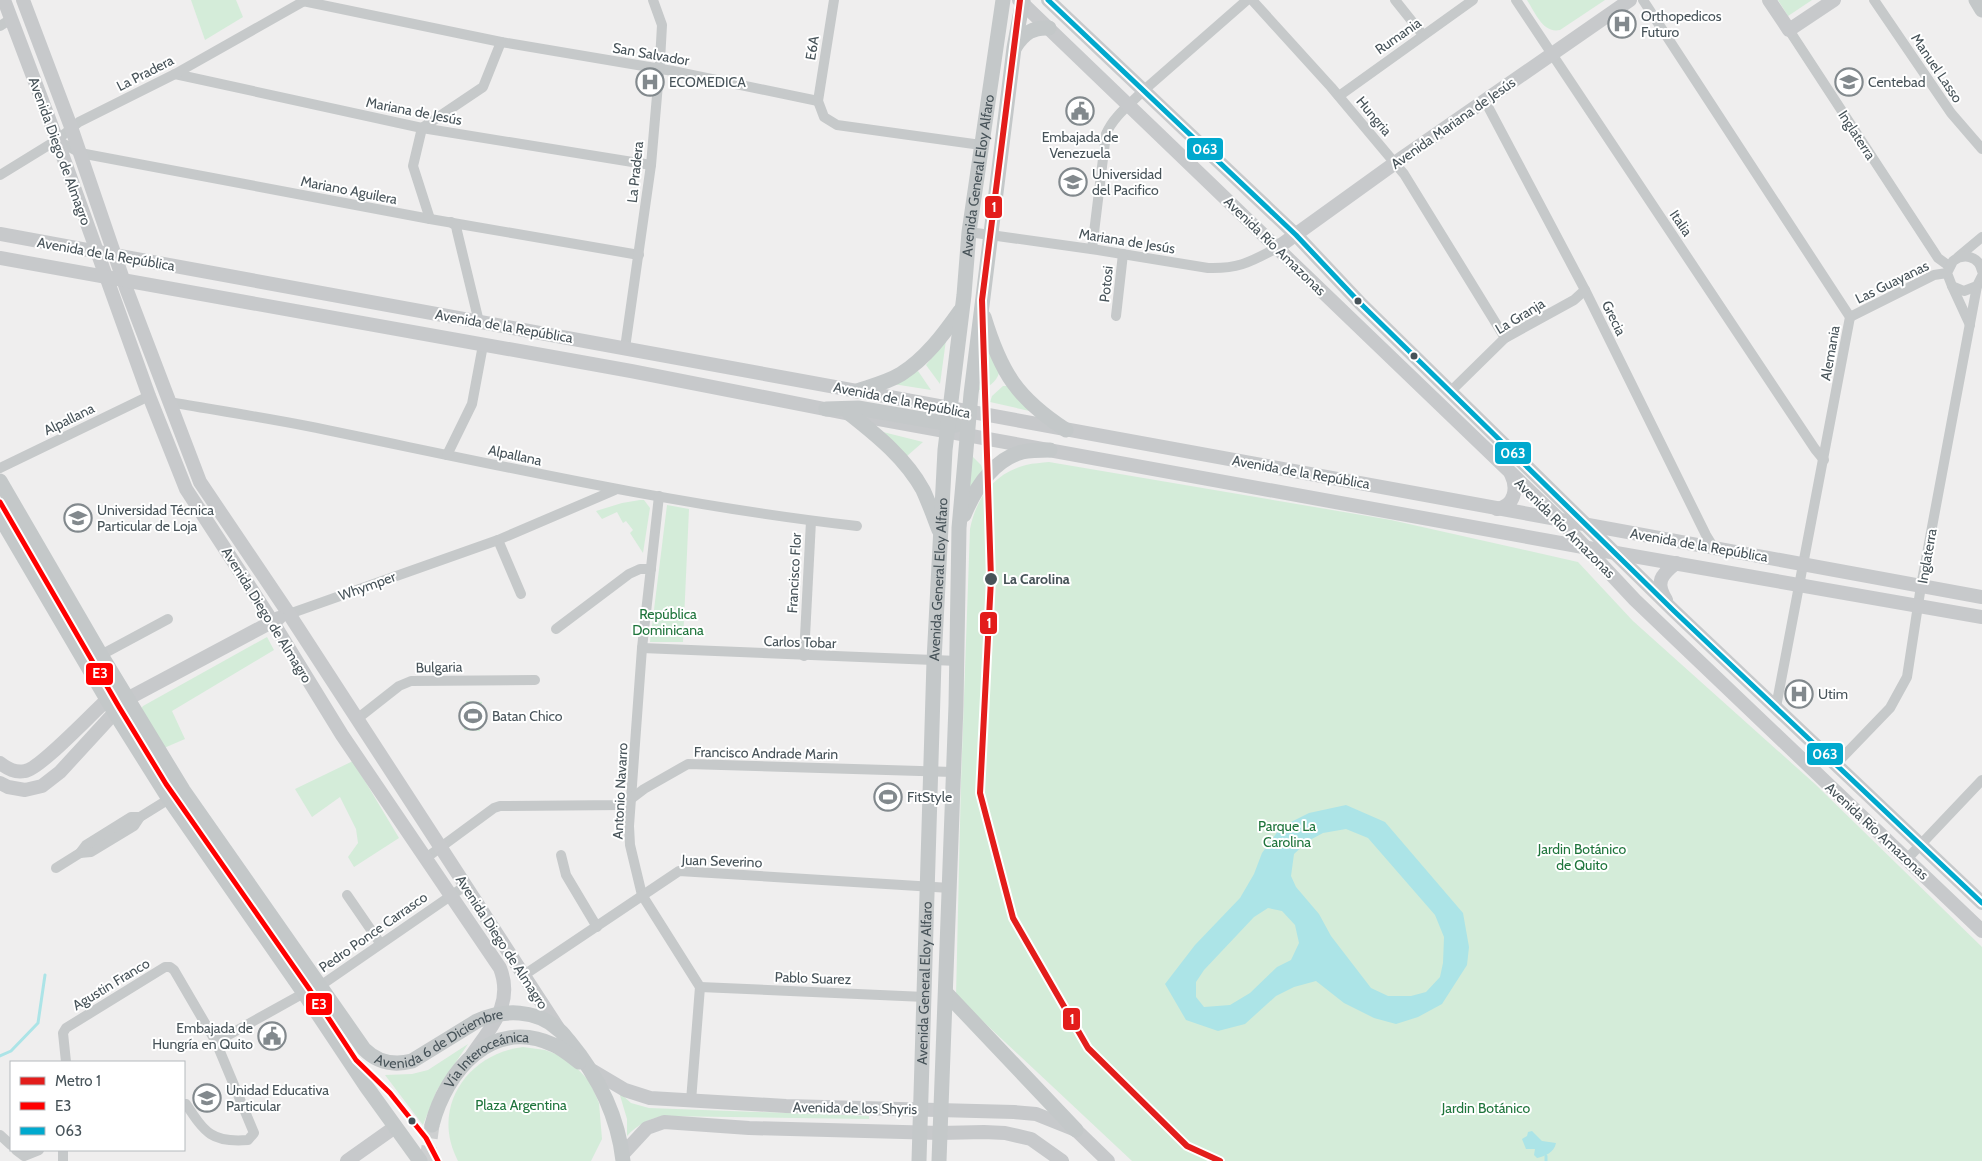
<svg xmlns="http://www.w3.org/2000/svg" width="1982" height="1161" font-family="Cabin,sans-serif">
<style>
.green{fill:#d4ecd9}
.water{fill:#ace4e7;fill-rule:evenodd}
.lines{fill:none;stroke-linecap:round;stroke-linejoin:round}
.stream{stroke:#ace4e7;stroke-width:3}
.primary-tunnel{stroke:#cdcfd0;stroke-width:15;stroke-dasharray:15 8;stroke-linecap:butt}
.street{stroke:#c6c9ca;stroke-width:10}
.secondary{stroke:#c7c9cb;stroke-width:14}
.primary{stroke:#c4c8c9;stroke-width:15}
.bus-1-casing{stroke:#fff;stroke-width:9}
.bus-2-casing{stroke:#fff;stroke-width:9}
.bus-1{stroke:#f00;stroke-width:5}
.bus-2{stroke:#00a9ce;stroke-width:5}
.metro-1-casing{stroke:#fff;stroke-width:10}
.metro-1{stroke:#e31d1b;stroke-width:6}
.bus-dot{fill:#475359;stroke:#fff;stroke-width:2}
.labels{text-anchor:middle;stroke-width:4;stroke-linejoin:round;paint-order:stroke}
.poi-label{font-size:14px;fill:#475359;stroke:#fff;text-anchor:start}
.street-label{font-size:14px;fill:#475359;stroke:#fff}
.stop-label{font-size:14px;font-weight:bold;fill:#475359;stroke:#fff;text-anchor:start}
.park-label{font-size:14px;fill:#1e743b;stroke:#fff}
.line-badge{stroke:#fff;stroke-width:2}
.badge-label{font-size:14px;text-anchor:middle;font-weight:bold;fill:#fff}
</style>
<rect width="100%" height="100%" fill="#efeeee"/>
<g class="green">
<path d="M191,0H236L243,17L205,40Z"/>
<path d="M1527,0H1605L1560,30C1543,34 1535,12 1527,0Z"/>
<path d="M1778,0H1812L1788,16Z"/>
<path d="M986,339L999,373C997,381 987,389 979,390Z"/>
<path d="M946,340L940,384L926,365Z"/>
<path d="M918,371L931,390L893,384Z"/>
<path d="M1003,386H1008L1034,412L990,402L992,396Z"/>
<path d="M883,432L923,442L907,456Z"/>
<path d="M972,456L981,465L984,473L969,493Z"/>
<path d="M1049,462L1391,520L1578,562L1633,621L1815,784L1982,947V1161H1132L956,996L961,782L970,529C976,498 994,473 1026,465C1033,463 1042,463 1049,462Z"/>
<path d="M640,500H644L650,508L643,553L630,533L633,530L626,521L623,523L617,512L602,519L596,511L622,503Z"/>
<path d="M667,505L689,509L683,642H650Z"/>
<path d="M267,637L274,650L172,711L185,739L164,748L139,712L143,706Z"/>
<path d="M466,701L482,702L480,731L464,730Z"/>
<path d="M353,761L399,838L354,867L348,857L358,843L356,829L340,797L312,817L295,789Z"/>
<path d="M468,1044L437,1090L423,1125L385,1075L412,1074L428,1070Z"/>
<path d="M523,1047L545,1050L556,1054L575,1066L590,1082L599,1103L602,1139L591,1161H458C430,1108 467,1054 523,1047Z"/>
<path d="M619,1092L631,1103L649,1108L869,1116V1119L663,1116C648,1119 637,1125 627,1136V1119Z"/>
</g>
<g class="water">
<path d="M1346,805L1385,822L1463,913L1469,947L1467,965L1442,1004L1418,1017L1396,1024L1374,1018L1344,1003L1316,981L1294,987L1276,996L1245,1024L1218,1031L1186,1020L1165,984L1195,945L1240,898L1254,874L1262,853L1281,827L1309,813ZM1346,829L1368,838L1435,915L1444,937L1443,963L1440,977L1426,992L1411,996H1388L1371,988L1331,936L1319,914L1296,887L1291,876L1294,854L1308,841L1323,833ZM1268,908L1282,911L1295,925L1299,943L1291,960L1277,967L1250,993L1230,1005L1204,1007L1196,997V982L1204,970L1254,917Z"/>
<path d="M1532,1131L1542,1141L1556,1143C1554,1153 1545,1156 1537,1158L1534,1155L1535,1149H1526L1522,1139L1527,1136L1528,1132Z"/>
</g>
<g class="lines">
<g class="stream">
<path d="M0,1056L11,1051L38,1023L45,975"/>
<path d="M1546,1156V1161"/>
</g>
<path class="primary-tunnel" d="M427,1161L432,1125"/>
<g class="street">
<path d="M834,0L818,101L824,117L837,125L981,145"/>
<path d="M1252,0L1331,87L1404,174L1505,338"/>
<path d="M1395,0L1423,35"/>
<path d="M1516,0L1815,449L1824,460"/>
<path d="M1643,0L1850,317L1776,707"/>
<path d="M1874,0L1951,113L1982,149"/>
<path d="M303,1L501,42L673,71L818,101"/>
<path d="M0,26L11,19"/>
<path d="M1789,30L1938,258L1949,266"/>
<path d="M175,74L422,128L651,165"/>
<path d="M1339,96L1473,0"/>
<path d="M1485,101L1585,290L1706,535L1714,548"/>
<path d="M57,140L80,153L430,219L639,255"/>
<path d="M0,175L57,140L79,122L175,74L306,0"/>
<path d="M430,219L413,166L422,128L483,87L501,42"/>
<path d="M451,222L456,226L457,231L479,322"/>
<path d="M969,232L1098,250L1208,268C1239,269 1250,262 1277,248"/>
<path d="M1092,249L1106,134C1113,117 1130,104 1143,91L1247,0"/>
<path d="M1958,257L1982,237"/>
<path d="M1982,271C1979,256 1964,253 1953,261L1947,273L1952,286L1964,291L1977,286L1982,276"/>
<path d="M1952,286L1970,325"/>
<path d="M1116,316L1123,254"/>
<path d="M1850,317L1934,275L1947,273"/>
<path d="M625,348L651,165L660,61L662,25L653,0"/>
<path d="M1451,391L1505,338L1574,300L1585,290"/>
<path d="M169,402C215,410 261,417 307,426C489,463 671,505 857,526"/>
<path d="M447,455L472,404L483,345"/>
<path d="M0,468L149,396"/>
<path d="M659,496L642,648L629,826L630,845L642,895L700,987L691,1101"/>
<path d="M498,540L521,594"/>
<path d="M289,614L498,540L615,490"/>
<path d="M556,629L629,574L640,569H651"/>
<path d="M642,648L958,661"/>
<path d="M101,655L168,619"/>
<path d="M804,656L811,521"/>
<path d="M357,719L399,686L411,681L535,680"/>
<path d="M1836,764L1890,708L1907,677L1921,586L1977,286"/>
<path d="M80,853L91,852L134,826L140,817L169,799"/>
<path d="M561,855L566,875L597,927"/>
<path d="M426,858L494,808L500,806L623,805L644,789L688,764L953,772"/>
<path d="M1907,859L1982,780"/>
<path d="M56,868L80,853L86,845L131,817H140"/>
<path d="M347,895L380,943"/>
<path d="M524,975L679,871L950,888"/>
<path d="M700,987L925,997"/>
<path d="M216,1042L304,993L320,986L465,886"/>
<path d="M66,1062L63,1033L66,1028L165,967H170L174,970L216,1042L254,1133L248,1140C212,1143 205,1133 186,1104"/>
<path d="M0,1135L11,1145"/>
<path d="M16,1150L24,1156L39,1150"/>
<path d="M63,1150V1161"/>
</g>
<g class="secondary">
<path d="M4,0L57,140L149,396L186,489L272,621L342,735L500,968C514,1004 491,1027 472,1055"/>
<path d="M23,0L71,127L126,288L200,482L289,614L558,1028"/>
<path d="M1019,0L1560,520L1635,600L1982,931"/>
<path d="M1048,0L1296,235L1361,304L1674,611L1982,903"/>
<path d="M1769,0L1789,30L1834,0"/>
<path d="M0,234L1982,597"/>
<path d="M1277,248L1402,158L1630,0"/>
<path d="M0,258L631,371L850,414L1616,553L1982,617"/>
<path d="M1497,509C1515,506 1518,488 1511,474"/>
<path d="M1666,600C1655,582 1661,575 1676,563"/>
<path d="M0,763C8,769 15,773 25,771C40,769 92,713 107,700H117"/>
<path d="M0,783L8,787L25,790L42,786L60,772L127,699L279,618"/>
<path d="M593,1071L625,1090L650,1098L786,1106L1014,1112L1036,1114L1076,1130L1108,1161"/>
<path d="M622,1155L647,1128L664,1122L749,1128L940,1133L984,1132L1005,1133L1031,1139L1062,1161"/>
<path d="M347,1161L395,1127"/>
</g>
<g class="primary">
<path d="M1976,0L1982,10"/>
<path d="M1015,47C1024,33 1033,27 1049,28"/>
<path d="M984,317C1001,373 1017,398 1066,430"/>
<path d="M857,391C872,386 888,382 901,374C926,358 943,335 960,311"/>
<path d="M826,409L858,408L956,425"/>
<path d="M850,414C878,436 906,459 923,490C929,503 934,517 939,530"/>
<path id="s1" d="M0,481L101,655L183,790L364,1049C377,1062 393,1066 412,1061L477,1021C503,1009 537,1009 559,1030C563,1033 566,1038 569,1041C598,1076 618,1115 623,1161"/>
<path d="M964,515C975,489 993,460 1022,452C1031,450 1041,450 1050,450"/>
<path d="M0,517L115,713L169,799L304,993L366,1086L420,1161"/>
<path d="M947,994L1076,1130"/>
<path id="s2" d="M432,1125C446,1071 492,1016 554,1045C563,1049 571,1056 579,1062"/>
<path id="s3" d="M919,1161L934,661L945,450L964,295L969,232L1003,0"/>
<path d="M939,1161L956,705L959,528L971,394L1014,48L1023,0"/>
</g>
<g class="bus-1-casing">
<path id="bus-1" d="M0,502L119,707L166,784L310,990L356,1060L390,1093L426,1138L438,1161"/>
</g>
<g class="bus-2-casing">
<path id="bus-2" d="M1048,0L1296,235L1361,304L1674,611L1982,903"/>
</g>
<use href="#bus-1" class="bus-1"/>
<use href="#bus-2" class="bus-2"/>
<g class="metro-1-casing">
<path id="metro-1" d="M1020,0L982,300L991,579L980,793L1013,918L1088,1048L1187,1146L1220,1161"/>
</g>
<use href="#metro-1" class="metro-1"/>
</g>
<defs>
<g id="hospital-ring" transform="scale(1.4375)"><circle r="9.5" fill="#fff" stroke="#82898d" stroke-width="1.5"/><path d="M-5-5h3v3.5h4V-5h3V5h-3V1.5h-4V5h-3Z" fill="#82898d"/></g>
<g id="university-ring" transform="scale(1.4375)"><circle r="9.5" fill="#fff" stroke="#82898d" stroke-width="1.5"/><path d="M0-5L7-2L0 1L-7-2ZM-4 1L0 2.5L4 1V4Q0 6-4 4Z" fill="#82898d"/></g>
<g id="civic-ring" transform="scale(1.4375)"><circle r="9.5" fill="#fff" stroke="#82898d" stroke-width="1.5"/><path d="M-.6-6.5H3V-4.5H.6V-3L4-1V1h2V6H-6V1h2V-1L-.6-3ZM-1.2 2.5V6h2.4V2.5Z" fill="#82898d"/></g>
<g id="stadium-ring" transform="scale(1.4375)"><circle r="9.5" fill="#fff" stroke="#82898d" stroke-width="1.5"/><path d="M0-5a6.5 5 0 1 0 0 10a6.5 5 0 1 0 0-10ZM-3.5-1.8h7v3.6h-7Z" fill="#82898d"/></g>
</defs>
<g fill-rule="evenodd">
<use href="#hospital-ring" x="1622" y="24"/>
<use href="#hospital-ring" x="650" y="82"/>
<use href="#university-ring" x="1849" y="82"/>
<use href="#civic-ring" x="1080" y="111"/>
<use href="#university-ring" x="1073" y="182"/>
<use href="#university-ring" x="78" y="518"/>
<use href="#hospital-ring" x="1799" y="694"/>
<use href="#stadium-ring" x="473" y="716"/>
<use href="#stadium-ring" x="888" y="797"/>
<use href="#civic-ring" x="272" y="1036"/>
<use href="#university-ring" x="207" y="1098"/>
</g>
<g class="bus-dot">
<circle cx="1358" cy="301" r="4.5"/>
<circle cx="1414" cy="356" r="4.5"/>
<circle cx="991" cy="579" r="7"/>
<circle cx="412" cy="1121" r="4.5"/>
</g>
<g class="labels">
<g class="poi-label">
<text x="1641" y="21">Orthopedicos<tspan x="1641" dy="16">Futuro</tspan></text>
<text x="669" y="87">ECOMEDICA</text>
<text x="1868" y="87">Centebad</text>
<text x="1080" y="142" text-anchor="middle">Embajada de<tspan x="1080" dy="16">Venezuela</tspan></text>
<text x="1092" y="179">Universidad<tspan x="1092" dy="16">del Pacifico</tspan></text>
<text x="97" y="515">Universidad Técnica<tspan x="97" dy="16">Particular de Loja</tspan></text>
<text x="1818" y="699">Utim</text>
<text x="492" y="721">Batan Chico</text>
<text x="907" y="802">FitStyle</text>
<text x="253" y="1033" text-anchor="end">Embajada de<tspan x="253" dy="16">Hungría en Quito</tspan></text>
<text x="226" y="1095">Unidad Educativa<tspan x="226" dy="16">Particular</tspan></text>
</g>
<g class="street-label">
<text transform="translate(1398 36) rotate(-35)" y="5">Rumania</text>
<text transform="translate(812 48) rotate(-81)" y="5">E6A</text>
<text transform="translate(651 54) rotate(10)" y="5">San Salvador</text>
<text transform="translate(1937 68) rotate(56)" y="5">Manuel Lasso</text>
<text transform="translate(145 73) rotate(-27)" y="5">La Pradera</text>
<text transform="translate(414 111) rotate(11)" y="5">Mariana de Jesús</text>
<text transform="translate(1374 116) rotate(50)" y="5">Hungria</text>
<text transform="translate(1453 123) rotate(-35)" y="5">Avenida Mariana de Jesús</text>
<text transform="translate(1857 135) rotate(57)" y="5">Inglaterra</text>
<text transform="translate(60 151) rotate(70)" y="5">Avenida Diego de Almagro</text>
<text transform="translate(635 172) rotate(-84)" y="5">La Pradera</text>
<text dy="5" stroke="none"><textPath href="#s3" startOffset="988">Avenida General Eloy Alfaro</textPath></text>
<text transform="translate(349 190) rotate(11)" y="5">Mariano Aguilera</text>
<text transform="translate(1681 223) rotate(56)" y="5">Italia</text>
<text transform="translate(1127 241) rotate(9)" y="5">Mariana de Jesús</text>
<text transform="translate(1275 246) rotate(44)" y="5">Avenida Río Amazonas</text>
<text transform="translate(106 254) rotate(10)" y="5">Avenida de la República</text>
<text transform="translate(1892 282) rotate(-26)" y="5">Las Guayanas</text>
<text transform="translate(1106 284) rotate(-84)" y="5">Potosi</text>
<text transform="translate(1520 316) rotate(-31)" y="5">La Granja</text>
<text transform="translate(1614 318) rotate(64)" y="5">Grecia</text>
<text transform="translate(504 326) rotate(10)" y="5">Avenida de la República</text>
<text transform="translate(1830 353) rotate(-80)" y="5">Alemania</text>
<text transform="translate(902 400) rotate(11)" y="5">Avenida de la República</text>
<text transform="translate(69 419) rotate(-26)" y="5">Alpallana</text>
<text transform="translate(515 455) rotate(12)" y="5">Alpallana</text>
<text transform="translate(1301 472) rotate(10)" y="5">Avenida de la República</text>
<text transform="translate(1565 528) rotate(45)" y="5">Avenida Río Amazonas</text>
<text transform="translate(1699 545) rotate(10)" y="5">Avenida de la República</text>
<text transform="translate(1927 556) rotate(-80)" y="5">Inglaterra</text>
<text transform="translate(794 573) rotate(-87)" y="5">Francisco Flor</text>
<text dy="5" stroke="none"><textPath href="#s3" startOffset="582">Avenida General Eloy Alfaro</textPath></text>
<text transform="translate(367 586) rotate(-20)" y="5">Whymper</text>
<text transform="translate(267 615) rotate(58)" y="5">Avenida Diego de Almagro</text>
<text transform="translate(800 642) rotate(2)" y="5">Carlos Tobar</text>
<text transform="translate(439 667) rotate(-1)" y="5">Bulgaria</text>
<text transform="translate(766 753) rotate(1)" y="5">Francisco Andrade Marin</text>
<text transform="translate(620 791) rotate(-87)" y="5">Antonio Navarro</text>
<text transform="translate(1877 831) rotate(43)" y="5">Avenida Río Amazonas</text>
<text transform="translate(722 861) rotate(2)" y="5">Juan Severino</text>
<text transform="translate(373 932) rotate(-35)" y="5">Pedro Ponce Carrasco</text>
<text transform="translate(502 942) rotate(57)" y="5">Avenida Diego de Almagro</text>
<text transform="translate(813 978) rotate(2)" y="5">Pablo Suarez</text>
<text dy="5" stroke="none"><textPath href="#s3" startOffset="178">Avenida General Eloy Alfaro</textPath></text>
<text transform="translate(111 984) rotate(-31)" y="5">Agustin Franco</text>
<text dy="5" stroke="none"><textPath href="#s1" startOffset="760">Avenida 6 de Diciembre</textPath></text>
<text dy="5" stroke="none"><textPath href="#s2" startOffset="92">Vía Interoceánica</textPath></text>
<text transform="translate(855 1108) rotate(1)" y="5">Avenida de los Shyris</text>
</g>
<g class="stop-label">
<text x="1003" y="584">La Carolina</text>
</g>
<g class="park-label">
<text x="668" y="619">República<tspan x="668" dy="16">Dominicana</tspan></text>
<text x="1287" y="831">Parque La<tspan x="1287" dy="16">Carolina</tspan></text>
<text x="1582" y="854">Jardin Botánico<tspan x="1582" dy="16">de Quito</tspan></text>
<text x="521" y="1110">Plaza Argentina</text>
<text x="1486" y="1113">Jardin Botánico</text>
</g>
</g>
<g class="line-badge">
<rect x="1186" y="137" width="38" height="24" rx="5" fill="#00a9ce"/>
<rect x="984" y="195" width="19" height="24" rx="5" fill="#e31d1b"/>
<rect x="1494" y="441" width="38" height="24" rx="5" fill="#00a9ce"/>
<rect x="979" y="611" width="19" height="24" rx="5" fill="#e31d1b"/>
<rect x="85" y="662" width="29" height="24" rx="5" fill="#f00"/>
<rect x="1806" y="742" width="38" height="24" rx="5" fill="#00a9ce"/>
<rect x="305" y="992" width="28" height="24" rx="5" fill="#f00"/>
<rect x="1062" y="1007" width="19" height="24" rx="5" fill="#e31d1b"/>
</g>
<g class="badge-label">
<text x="1205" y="154">063</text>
<text x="994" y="212">1</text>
<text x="1513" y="458">063</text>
<text x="989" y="628">1</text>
<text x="100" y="678">E3</text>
<text x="1825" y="759">063</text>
<text x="319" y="1009">E3</text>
<text x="1072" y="1024">1</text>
</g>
<rect x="10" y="1061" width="175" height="90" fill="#ffffff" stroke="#b5babd"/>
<rect x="20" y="1077" width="25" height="8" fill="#e31d1b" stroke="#b5babd"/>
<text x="55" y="1086" font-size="15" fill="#475359">Metro 1</text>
<rect x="20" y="1102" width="25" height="8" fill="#ff0000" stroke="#b5babd"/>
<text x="55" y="1111" font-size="15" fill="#475359">E3</text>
<rect x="20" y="1127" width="25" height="8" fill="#00a9ce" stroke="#b5babd"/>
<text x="55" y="1136" font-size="15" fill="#475359">063</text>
</svg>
